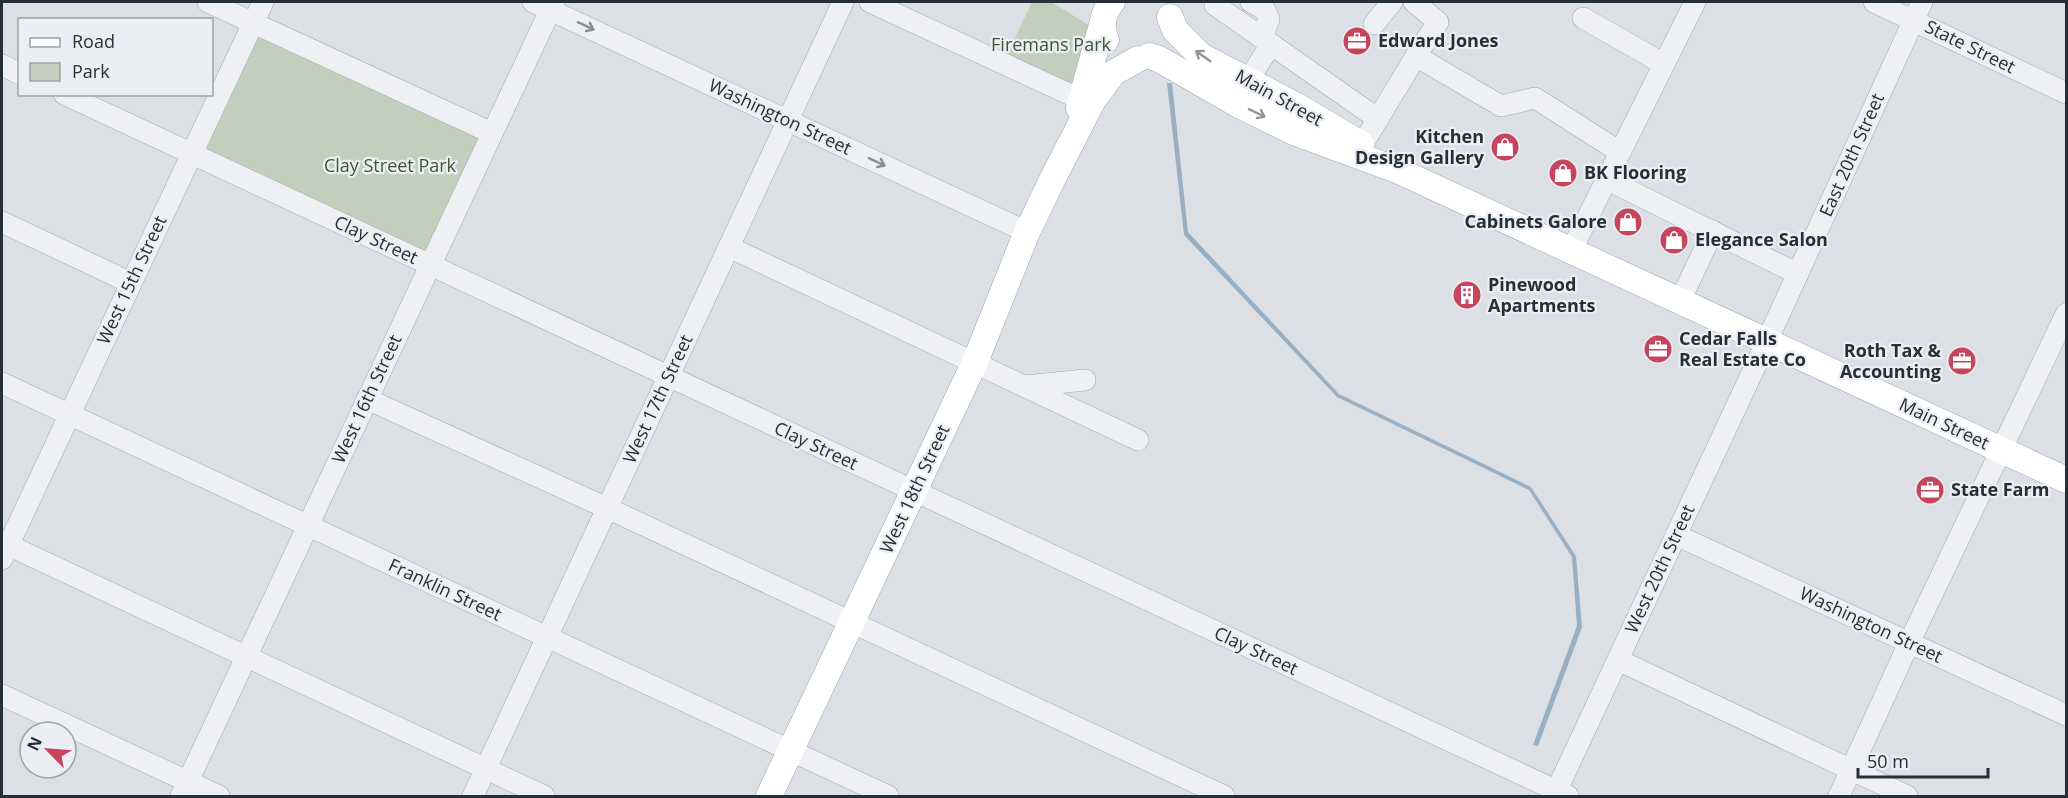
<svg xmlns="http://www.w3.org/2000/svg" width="2068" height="798" font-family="'Open Sans',sans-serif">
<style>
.green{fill:#c2cfbd}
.water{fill:#98afc4}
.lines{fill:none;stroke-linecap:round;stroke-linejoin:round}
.minor-casing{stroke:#a2a7ae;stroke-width:22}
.major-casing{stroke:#9ca5b0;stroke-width:27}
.minor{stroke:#eef0f4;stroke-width:21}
.major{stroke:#fff;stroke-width:26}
.oneway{stroke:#8a8f97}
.oneway2{stroke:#92969c}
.labels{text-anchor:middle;stroke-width:4.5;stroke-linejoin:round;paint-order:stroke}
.poi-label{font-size:18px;font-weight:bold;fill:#262e3a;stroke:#ebeff3;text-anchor:start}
.park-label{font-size:18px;fill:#3c5534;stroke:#ebeff3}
.street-label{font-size:18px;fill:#262e3a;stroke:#ebeff3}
</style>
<rect width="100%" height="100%" fill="#dce0e5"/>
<g class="green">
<path d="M1032,2H1051L1097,30L1068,93L1003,63Z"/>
<path d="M253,22L492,133L430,265L192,154Z"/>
</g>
<path class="water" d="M1167,83H1172L1188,232L1339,394L1531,487L1576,556L1582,627L1538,746L1533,745L1577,626L1572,557L1529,490L1337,397L1184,235Z"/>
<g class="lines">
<g class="minor-casing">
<g id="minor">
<path d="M208,2L492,133"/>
<path d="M533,2L1027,232"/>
<path d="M870,2L1082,100"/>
<path d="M1217,2L1215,5L1378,119"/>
<path d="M1251,2L1265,10L1269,19L1262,38"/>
<path d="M1414,2L1438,22L1416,56"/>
<path d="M1874,2L2066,93"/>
<path d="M1583,18L1664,64"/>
<path d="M1374,24L1392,2"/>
<path d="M2,65L20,74"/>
<path d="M1248,81L1271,44"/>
<path d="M64,94L1568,796"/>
<path d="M1362,145L1416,56L1501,106L1535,98L1620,152"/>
<path d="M1606,179L1798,274"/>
<path d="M2,222L131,283"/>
<path d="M729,247L1138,440"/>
<path d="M1571,251L1695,2"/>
<path d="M1680,301L1713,231"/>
<path d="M2,383L888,796"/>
<path d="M1026,386L1085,380"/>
<path d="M367,399L607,508L1224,796"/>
<path d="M1676,535L2066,715"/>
<path d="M8,545L544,796"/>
<path d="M2,559L263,2"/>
<path d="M1618,660L1907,796"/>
<path d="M2,695L219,796"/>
<path d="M181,796L554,2"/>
<path d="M473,796L843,2"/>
<path d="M1554,796L1767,341L1922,2"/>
<path d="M1839,796L1909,643L2066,314"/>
</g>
</g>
<g class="major-casing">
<g id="major">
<path d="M1170,17L1175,30L1201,56L1295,105L1361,144"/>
<path d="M1106,40C1100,26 1103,12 1112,2"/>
<path d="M1150,56L1159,59L1239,105L1294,132L1397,170L2066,480"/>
<path d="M1079,108L1102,25"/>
<path d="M769,796L975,362L1027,232L1053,178L1093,100L1113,73L1138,59"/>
</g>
</g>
<use href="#minor" class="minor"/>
<use href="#major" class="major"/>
</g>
<defs><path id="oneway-shaft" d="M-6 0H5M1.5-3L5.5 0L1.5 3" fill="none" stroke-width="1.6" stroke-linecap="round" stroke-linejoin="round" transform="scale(1.5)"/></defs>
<g class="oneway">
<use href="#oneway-shaft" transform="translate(586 26) rotate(25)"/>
<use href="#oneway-shaft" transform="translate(877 162) rotate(25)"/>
</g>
<g class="oneway2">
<use href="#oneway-shaft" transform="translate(1203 56) rotate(-145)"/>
<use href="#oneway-shaft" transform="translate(1257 113) rotate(26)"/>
</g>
<defs>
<g id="office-disc" transform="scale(1.5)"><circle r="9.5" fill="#c6455d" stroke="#ebeff3"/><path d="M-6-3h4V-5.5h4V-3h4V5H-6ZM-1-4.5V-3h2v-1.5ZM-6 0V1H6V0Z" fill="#fff"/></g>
<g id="shop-disc" transform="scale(1.5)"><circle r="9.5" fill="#c6455d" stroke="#ebeff3"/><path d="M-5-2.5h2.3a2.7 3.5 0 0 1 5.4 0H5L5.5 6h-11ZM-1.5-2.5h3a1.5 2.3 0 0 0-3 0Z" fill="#fff"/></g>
<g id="building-disc" transform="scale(1.5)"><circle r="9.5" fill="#c6455d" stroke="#ebeff3"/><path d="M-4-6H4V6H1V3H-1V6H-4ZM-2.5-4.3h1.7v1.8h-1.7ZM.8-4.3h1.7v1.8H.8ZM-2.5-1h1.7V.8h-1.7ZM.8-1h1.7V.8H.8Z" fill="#fff"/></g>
</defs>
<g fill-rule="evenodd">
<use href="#office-disc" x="1357" y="41"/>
<use href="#shop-disc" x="1505" y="147"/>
<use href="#shop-disc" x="1563" y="173"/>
<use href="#shop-disc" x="1628" y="222"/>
<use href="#shop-disc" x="1674" y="240"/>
<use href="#building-disc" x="1467" y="295"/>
<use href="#office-disc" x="1658" y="349"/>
<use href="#office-disc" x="1962" y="361"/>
<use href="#office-disc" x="1930" y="490"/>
</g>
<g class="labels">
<g class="poi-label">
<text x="1378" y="47">Edward Jones</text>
<text x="1484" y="143" text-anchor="end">Kitchen<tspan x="1484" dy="21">Design Gallery</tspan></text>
<text x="1584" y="179">BK Flooring</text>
<text x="1607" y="228" text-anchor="end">Cabinets Galore</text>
<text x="1695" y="246">Elegance Salon</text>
<text x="1488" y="291">Pinewood<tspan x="1488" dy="21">Apartments</tspan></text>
<text x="1679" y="345">Cedar Falls<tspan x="1679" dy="21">Real Estate Co</tspan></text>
<text x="1941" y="357" text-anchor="end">Roth Tax &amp;<tspan x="1941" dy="21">Accounting</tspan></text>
<text x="1951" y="496">State Farm</text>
</g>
<g class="park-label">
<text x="1051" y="51">Firemans Park</text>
<text x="390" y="172">Clay Street Park</text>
</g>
<g class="street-label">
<text transform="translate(1970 47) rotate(26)" y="6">State Street</text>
<text transform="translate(1279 98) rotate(29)" y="6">Main Street</text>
<text transform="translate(780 117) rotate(25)" y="6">Washington Street</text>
<text transform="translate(1852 155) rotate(-66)" y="6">East 20th Street</text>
<text transform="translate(376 240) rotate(25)" y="6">Clay Street</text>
<text transform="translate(132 280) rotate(-65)" y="6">West 15th Street</text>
<text transform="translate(367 399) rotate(-65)" y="6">West 16th Street</text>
<text transform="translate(658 399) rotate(-65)" y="6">West 17th Street</text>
<text transform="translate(1944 424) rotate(25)" y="6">Main Street</text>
<text transform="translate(816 446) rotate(25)" y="6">Clay Street</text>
<text transform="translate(915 489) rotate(-65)" y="6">West 18th Street</text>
<text transform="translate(1660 569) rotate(-65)" y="6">West 20th Street</text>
<text transform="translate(445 590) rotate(25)" y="6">Franklin Street</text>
<text transform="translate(1871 625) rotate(25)" y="6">Washington Street</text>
<text transform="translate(1256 651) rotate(25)" y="6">Clay Street</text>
</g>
</g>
<rect width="2068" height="798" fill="none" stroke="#262e3a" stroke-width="6"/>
<rect x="18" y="18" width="195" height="78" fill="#ebeff3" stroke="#9ca2a9" stroke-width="1.5"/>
<rect x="30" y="38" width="30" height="9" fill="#ffffff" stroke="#9ca2a9" stroke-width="1.5"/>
<text x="72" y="48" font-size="18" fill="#262e3a">Road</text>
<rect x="30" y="63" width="30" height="18" fill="#c2cfbd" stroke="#9ca2a9" stroke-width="1.5"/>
<text x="72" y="78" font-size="18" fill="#262e3a">Park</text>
<g transform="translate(48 750) rotate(295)"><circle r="28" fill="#ebeff3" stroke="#9ca2a9" stroke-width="1.5"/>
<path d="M0-4.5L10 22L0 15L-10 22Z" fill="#c6455d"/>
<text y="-9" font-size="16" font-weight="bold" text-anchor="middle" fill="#262e3a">N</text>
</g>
<path d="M1858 768v9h130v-9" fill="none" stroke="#262e3a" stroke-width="3"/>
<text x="1867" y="768" font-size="18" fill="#262e3a" stroke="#ebeff3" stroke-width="4.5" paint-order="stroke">50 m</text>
</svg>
